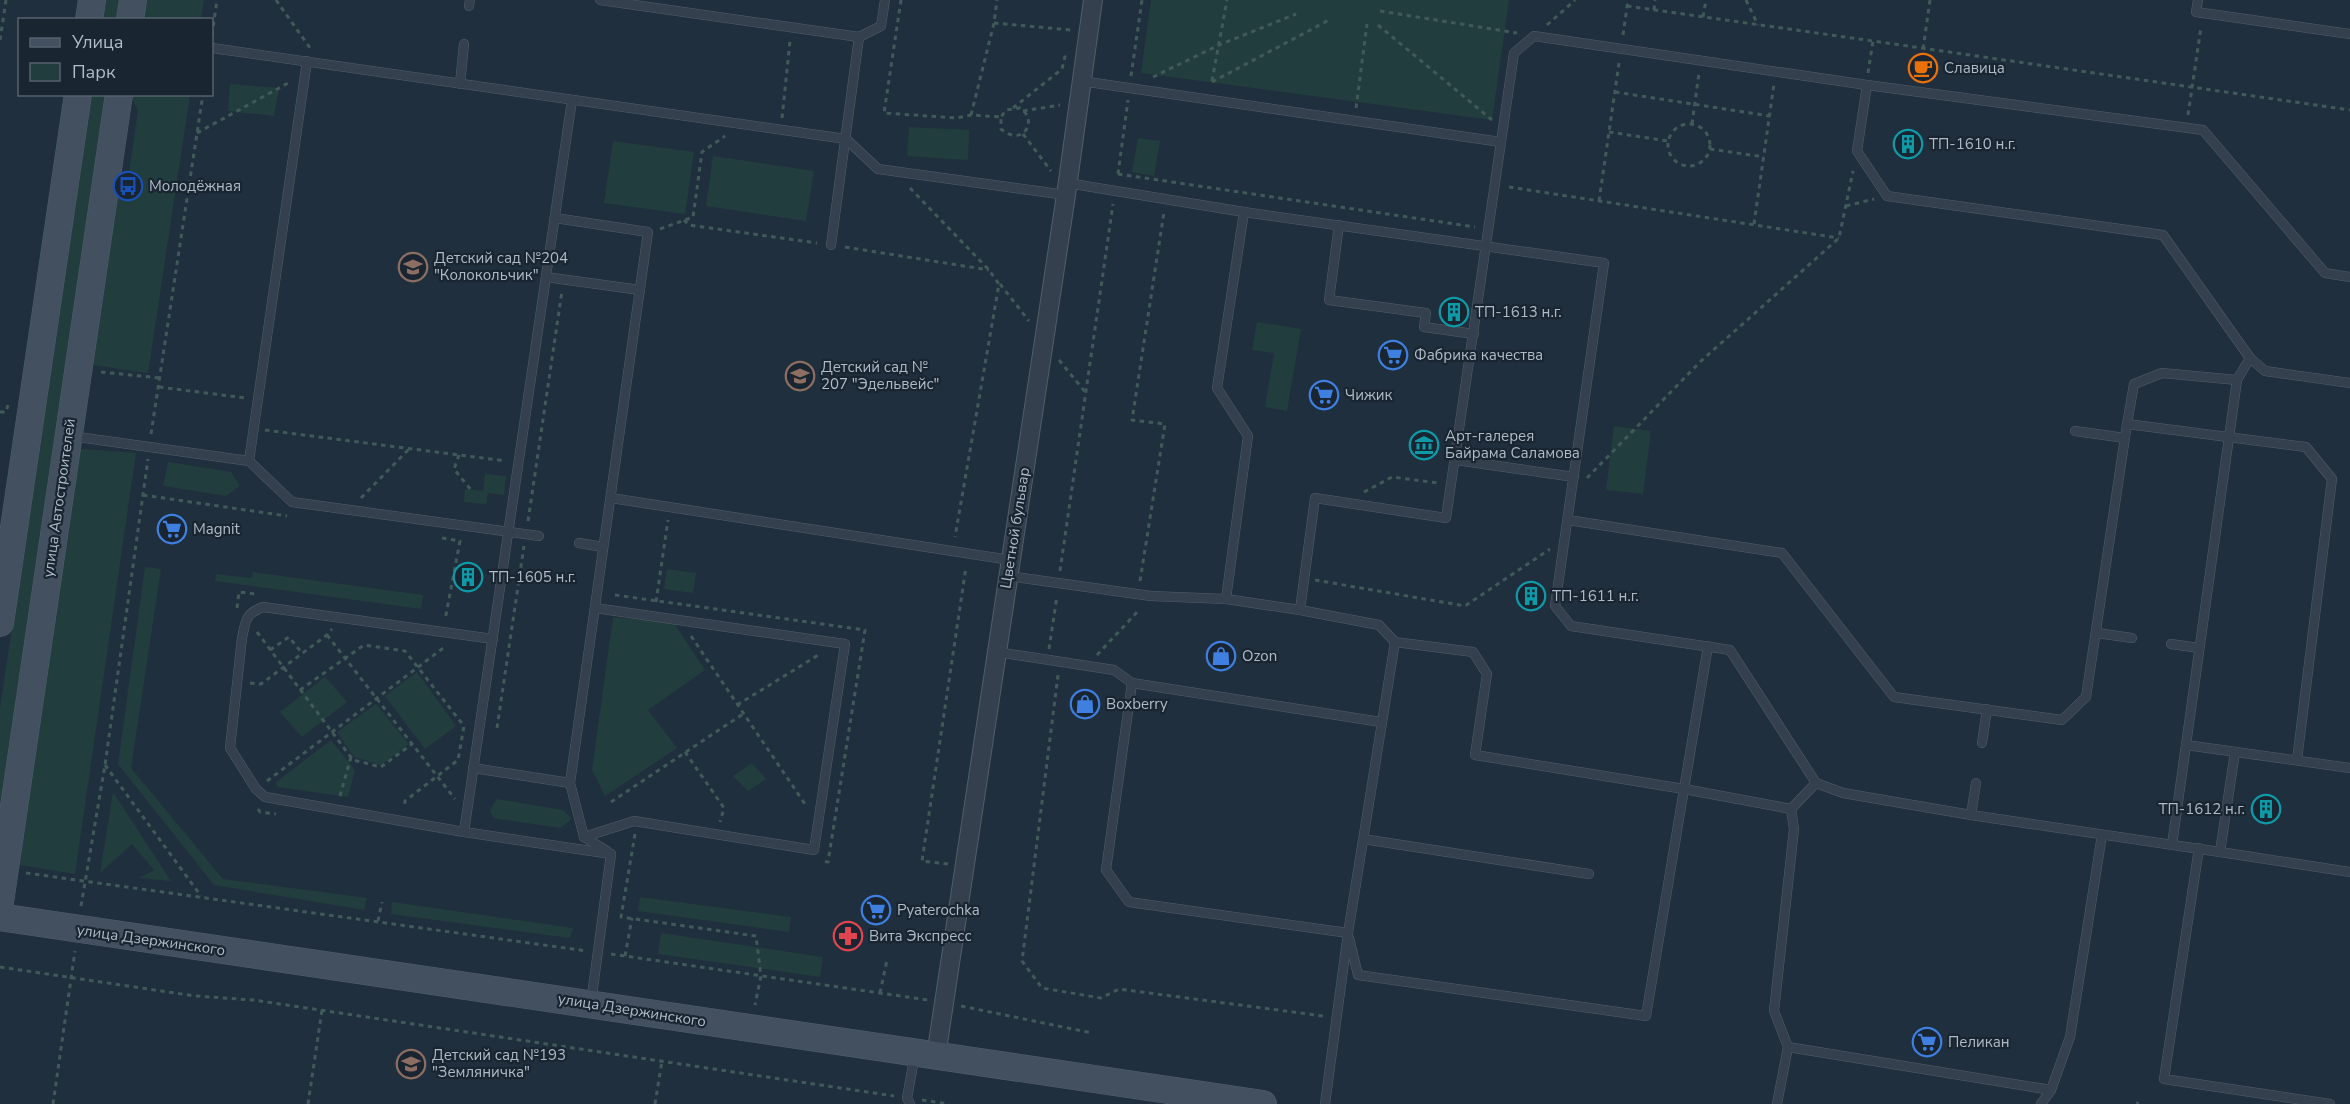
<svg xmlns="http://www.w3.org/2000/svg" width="2350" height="1104" font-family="'Nunito Sans',sans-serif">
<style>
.green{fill:#223d3d}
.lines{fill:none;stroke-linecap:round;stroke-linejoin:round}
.lane-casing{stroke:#525e6a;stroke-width:10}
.street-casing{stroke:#525e6a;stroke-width:20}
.secondary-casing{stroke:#525e6a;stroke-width:28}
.path{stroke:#405a5a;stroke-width:3;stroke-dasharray:4.5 4.5;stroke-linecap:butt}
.lane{stroke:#34404d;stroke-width:9}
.street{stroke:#34404d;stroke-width:18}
.secondary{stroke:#425060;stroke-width:27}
.labels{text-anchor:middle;stroke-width:4.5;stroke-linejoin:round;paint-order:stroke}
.poi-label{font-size:15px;fill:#afbbc8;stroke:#192531;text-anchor:start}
.street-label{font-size:15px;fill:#afbbc8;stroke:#192531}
</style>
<rect width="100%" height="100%" fill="#202f3d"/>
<g class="green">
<path d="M105,0H124L121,19L102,20Z"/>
<path d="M138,0H204L201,19H139Z"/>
<path d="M1151,0H1509L1492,120L1141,73Z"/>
<path d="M230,84L279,88L274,116L228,111Z"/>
<path d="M91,95H110L0,832V708Z"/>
<path d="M130,95H190L148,373L85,364L108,208L128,180L138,110Z"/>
<path d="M909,127L969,130L968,160L907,156Z"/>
<path d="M1138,138L1160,141L1154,176L1132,172Z"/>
<path d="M613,141L694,152L685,214L604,203Z"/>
<path d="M713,156L814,171L806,221L706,206Z"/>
<path d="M1257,322L1301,329L1287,411L1265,407L1274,353L1252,350Z"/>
<path d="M1614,426L1651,431L1643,494L1606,490Z"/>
<path d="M83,449L136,453L75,874L9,863L75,454Z"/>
<path d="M168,462L231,472L240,486L226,496L163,486Z"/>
<path d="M485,474L506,476L504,495L488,493L486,504L464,502L465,489L483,491Z"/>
<path d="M145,567L161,569L131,768L223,879L367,898L364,910L214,885L118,764Z"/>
<path d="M667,569L696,573L693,593L664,589Z"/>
<path d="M253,572L423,595L421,609L215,581L216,574L252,578Z"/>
<path d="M613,617L674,623L705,670L648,710L677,748L605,796L592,770Z"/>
<path d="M417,672L456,726L425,749L385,696Z"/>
<path d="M325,677L347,702L302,737L280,712Z"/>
<path d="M376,704L409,744L381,765L354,757L337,732Z"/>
<path d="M331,740L355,770L348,797L278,787L275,783Z"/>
<path d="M752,763L766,779L748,791L733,776Z"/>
<path d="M113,792L171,881L139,878L154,870L132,844L100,873Z"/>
<path d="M497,799L563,810L572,819L560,828L493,818L490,810Z"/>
<path d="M640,897L791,917L789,932L638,911Z"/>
<path d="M392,902L573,928L570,938L391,914Z"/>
<path d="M661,933L823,957L820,977L658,954Z"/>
</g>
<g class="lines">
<g class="lane-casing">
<g id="lane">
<path d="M600,0L859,37L881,26L885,0"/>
<path d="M2198,0L2196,12L2350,34"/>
<path d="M469,6L470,0"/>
<path d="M212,48L846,139L878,169L1066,195"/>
<path d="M307,61L249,461L292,502L539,536"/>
<path d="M1081,81L1501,142"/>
<path d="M460,84L464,44"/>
<path d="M1867,85L1857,151L1887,196L2163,235L2250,358L2237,380L2172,845"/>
<path d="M1067,183L1244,212L1217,388L1248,436L1226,599"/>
<path d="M1244,212L1604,263L1555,606L1571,626L1730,650L1816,783L1843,793L1971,815"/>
<path d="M555,218L648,232L570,783L584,837L607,851"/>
<path d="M1339,225L1329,300L1426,313L1424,327L1474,334"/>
<path d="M831,245L859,37"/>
<path d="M546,277L640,290"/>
<path d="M2250,358L2265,371L2350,383"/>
<path d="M2237,380L2162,373L2134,384L2127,424L2306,447L2332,479L2297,760"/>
<path d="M2075,431L2125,438"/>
<path d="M71,436L249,461"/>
<path d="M1456,460L1574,477"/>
<path d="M611,498L1010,560"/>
<path d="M1568,520L1782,553L1894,697L2062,720L2086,697L2127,424"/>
<path d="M579,543L603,547"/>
<path d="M1008,576L1151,596L1226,599L1300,610L1379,625L1395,642L1348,933L1325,1104"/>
<path d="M1300,610L1315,498L1446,518L1514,53L1534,36L1867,85L2203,130L2325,273L2350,277"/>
<path d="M2097,633L2132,638"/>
<path d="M493,639L263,607C245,614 246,620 242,638L230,748L256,789L265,797L464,832L611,854"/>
<path d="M1395,642L1473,652L1487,674L1475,755L1684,789L1791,809"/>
<path d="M2171,644L2199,648"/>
<path d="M997,652L1114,670L1132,683L1381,722"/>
<path d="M1132,683L1106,870L1129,902L1348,933"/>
<path d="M1982,743L1987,709"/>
<path d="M2186,745L2350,768"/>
<path d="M473,768L570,783"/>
<path d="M1976,783L1971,815L2220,852L2235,752"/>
<path d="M1791,809L1816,783"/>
<path d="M464,832L572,100"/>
<path d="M584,837L634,821L814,850L845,644L595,608"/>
<path d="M1363,839L1589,874"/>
<path d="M2199,848L2164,1079L2330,1104"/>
<path d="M2220,852L2350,872"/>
<path d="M1349,938L1358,975L1646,1016L1708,646"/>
<path d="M591,1003L611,854"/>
<path d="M1788,1047L1774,1011L1794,829L1791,809"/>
<path d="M910,1104L907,1098L915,1054"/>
<path d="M1777,1104L1788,1047L2051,1090"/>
<path d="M2041,1104L2051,1090L2070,1037L2102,835"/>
</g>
</g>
<g class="street-casing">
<path id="street" d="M936,1056L1066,195L1093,0"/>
</g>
<g class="secondary-casing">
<g id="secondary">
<path d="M89,20L92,0"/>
<path d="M130,20L133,0"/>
<path d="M0,623L78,94"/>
<path d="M0,902L119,94"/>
<path d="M0,917L1263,1104"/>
</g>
</g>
<g class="path">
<path d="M276,0L310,48"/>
<path d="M901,0L884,113L957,118L971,115L1001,117V129C1023,148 1039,120 1020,108L1006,110L1001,117"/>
<path d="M1746,0L1758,25"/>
<path d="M1627,6L1873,41"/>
<path d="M1654,10L1655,0"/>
<path d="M1380,11L1517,33"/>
<path d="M1703,17L1706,0"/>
<path d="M994,23L1071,30"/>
<path d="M1378,25L1492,120"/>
<path d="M1547,25L1575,0"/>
<path d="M212,35L217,0"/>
<path d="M1623,35L1628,0"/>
<path d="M0,40L6,0"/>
<path d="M1923,49L1930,0"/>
<path d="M1868,73L1873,41L2350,110"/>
<path d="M1131,76L1142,0"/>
<path d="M1153,77L1219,45L1296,14"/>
<path d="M1212,81L1227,0"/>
<path d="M1212,82L1331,19"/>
<path d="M1615,92L1770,116"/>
<path d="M1013,108L1062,69L1066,52"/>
<path d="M1356,108L1367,24"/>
<path d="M1023,111L1060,105"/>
<path d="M971,115L994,23L997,0"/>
<path d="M2188,115L2201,27"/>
<path d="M782,118L790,41"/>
<path d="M1692,124L1699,73"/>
<circle cx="1689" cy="145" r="21"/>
<path d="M1609,132L1668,141"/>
<path d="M197,133L290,82"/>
<path d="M1023,134L1051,171"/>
<path d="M1710,149L1764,157"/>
<path d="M1118,174L1475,227"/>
<path d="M1118,174L1128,100"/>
<path d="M1509,187L1839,238"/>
<path d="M910,188L989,270L999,284L955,537"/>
<path d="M1599,201L1619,63"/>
<path d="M1846,206L1874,199"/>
<path d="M684,220L689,225L817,243"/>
<path d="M1754,224L1774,84"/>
<path d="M660,229L693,217L702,152L725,136"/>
<path d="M845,247L989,270"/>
<path d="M1000,284L1029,321"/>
<path d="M1059,360L1086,393"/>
<path d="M101,372L160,378"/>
<path d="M159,387L246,398"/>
<path d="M0,412H6L8,405"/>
<path d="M265,430L506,461"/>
<path d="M151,434L203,94"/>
<path d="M459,455L454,469L471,490"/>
<path d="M1587,478L1700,362L1839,238L1853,171"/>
<path d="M1364,492L1392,477L1438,483"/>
<path d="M143,495L287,516"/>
<path d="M361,498L409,449"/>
<path d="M528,521L562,291"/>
<path d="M442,538L460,541L445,620"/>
<path d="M1060,571L1113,204"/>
<path d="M1315,580L1465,606L1550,549"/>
<path d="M1140,581L1165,424L1132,420L1164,212"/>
<path d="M615,595L865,630L828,862L821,861"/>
<path d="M656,602L668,520"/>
<path d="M237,608L239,592L255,594"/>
<path d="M257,632L353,760L381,767L412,744"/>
<path d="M327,635L455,799"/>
<path d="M691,636L807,807"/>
<path d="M1049,649L1057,596"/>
<path d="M270,650L289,637L302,653"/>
<path d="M1097,655L1140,609"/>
<path d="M1058,675L1022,961L1042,988L1101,998L1119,989L1323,1016"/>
<path d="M250,683L261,684L327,635L332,629"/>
<path d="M300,690L364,645L405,651L464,726L458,760L405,801L404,807"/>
<path d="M737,705L820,654"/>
<path d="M497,728L524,546"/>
<path d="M685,752L724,808L720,822"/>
<path d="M105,765L201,896"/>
<path d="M267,781L446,646"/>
<path d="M340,796L351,757"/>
<path d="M611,802L743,714"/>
<path d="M258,809L260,812L276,814"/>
<path d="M635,834L621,917L756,936L761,976L755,1005"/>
<path d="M948,864L922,861L966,567"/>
<path d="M26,873L587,951"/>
<path d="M81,906L105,765L148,459"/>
<path d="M378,921L382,902"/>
<path d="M611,954L928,1000"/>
<path d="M625,956L632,918"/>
<path d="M0,967L195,996L253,1000L894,1096"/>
<path d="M880,993L887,960"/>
<path d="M961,1006L1092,1033"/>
<path d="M922,1100L949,1104"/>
<path d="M53,1104L75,951"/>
<path d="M308,1104L322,1010"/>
<path d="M655,1104L662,1061"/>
<path d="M2137,1104L2138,1102"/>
</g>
<use href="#lane" class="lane"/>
<use href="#street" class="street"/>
<use href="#secondary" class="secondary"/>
</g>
<defs>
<g id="cafe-ring" transform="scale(1.5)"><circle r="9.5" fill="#192531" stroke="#e8710a" stroke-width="1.5"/><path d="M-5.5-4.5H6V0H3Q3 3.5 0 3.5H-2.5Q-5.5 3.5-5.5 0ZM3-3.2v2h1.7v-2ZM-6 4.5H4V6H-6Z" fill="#e8710a"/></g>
<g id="building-ring" transform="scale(1.5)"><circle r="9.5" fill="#192531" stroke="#0f9aa8" stroke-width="1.5"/><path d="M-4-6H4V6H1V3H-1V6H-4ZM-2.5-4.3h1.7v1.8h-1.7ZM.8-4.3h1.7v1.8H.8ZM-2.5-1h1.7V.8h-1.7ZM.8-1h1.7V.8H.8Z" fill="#0f9aa8"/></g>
<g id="bus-ring" transform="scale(1.5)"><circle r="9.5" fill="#192531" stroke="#1a4fb4" stroke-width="1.5"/><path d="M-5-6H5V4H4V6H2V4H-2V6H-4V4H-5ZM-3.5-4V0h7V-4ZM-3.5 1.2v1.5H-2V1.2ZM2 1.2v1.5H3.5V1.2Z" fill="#1a4fb4"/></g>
<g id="school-ring" transform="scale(1.5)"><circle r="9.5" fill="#192531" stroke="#8d6e63" stroke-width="1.5"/><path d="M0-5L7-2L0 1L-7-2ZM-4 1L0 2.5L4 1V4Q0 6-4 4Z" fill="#8d6e63"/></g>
<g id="supermarket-ring" transform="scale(1.5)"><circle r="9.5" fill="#192531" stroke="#3f7fe0" stroke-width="1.5"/><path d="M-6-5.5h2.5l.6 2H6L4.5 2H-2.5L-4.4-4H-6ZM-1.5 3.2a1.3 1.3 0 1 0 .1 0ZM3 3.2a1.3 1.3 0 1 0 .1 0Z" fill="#3f7fe0"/></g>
<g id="museum-ring" transform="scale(1.5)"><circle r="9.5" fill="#192531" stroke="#0f9aa8" stroke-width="1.5"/><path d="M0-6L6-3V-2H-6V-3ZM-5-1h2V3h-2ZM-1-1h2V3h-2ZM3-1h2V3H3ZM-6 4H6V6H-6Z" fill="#0f9aa8"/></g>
<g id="shop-ring" transform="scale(1.5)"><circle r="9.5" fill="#192531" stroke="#3f7fe0" stroke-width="1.5"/><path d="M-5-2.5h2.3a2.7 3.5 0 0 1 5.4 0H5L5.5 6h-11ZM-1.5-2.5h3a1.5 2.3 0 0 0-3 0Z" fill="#3f7fe0"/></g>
<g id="pharmacy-ring" transform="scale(1.5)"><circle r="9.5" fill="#192531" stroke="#e0444e" stroke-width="1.5"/><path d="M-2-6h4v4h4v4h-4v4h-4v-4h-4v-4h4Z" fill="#e0444e"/></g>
</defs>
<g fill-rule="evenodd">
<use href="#cafe-ring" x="1923" y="68"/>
<use href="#building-ring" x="1908" y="144"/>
<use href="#bus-ring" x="128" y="186"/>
<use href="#school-ring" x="413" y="267"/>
<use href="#building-ring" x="1454" y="312"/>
<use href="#supermarket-ring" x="1393" y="355"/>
<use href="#school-ring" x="800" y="376"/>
<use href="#supermarket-ring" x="1324" y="395"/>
<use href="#museum-ring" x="1424" y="445"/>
<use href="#supermarket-ring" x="172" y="529"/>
<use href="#building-ring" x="468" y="577"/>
<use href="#building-ring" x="1531" y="596"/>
<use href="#shop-ring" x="1221" y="656"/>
<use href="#shop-ring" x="1085" y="704"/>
<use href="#building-ring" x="2266" y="809"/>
<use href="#supermarket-ring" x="876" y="910"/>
<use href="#pharmacy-ring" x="848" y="936"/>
<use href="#supermarket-ring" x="1927" y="1042"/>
<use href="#school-ring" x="411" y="1064"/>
</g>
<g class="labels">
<g class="poi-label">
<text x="1944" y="73">Славица</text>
<text x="1929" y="149">ТП-1610 н.г.</text>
<text x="149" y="191">Молодёжная</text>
<text x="434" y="263">Детский сад №204<tspan x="434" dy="17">"Колокольчик"</tspan></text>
<text x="1475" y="317">ТП-1613 н.г.</text>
<text x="1414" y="360">Фабрика качества</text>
<text x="821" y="372">Детский сад №<tspan x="821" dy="17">207 "Эдельвейс"</tspan></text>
<text x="1345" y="400">Чижик</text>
<text x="1445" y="441">Арт-галерея<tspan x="1445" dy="17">Байрама Саламова</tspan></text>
<text x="193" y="534">Magnit</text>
<text x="489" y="582">ТП-1605 н.г.</text>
<text x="1552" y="601">ТП-1611 н.г.</text>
<text x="1242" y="661">Ozon</text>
<text x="1106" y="709">Boxberry</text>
<text x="2245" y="814" text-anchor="end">ТП-1612 н.г.</text>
<text x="897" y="915">Pyaterochka</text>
<text x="869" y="941">Вита Экспресс</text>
<text x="1948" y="1047">Пеликан</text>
<text x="432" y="1060">Детский сад №193<tspan x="432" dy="17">"Земляничка"</tspan></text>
</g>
<g class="street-label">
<text transform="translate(59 498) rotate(-82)" y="5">улица Автостроителей</text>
<text transform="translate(1015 528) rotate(-81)" y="5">Цветной бульвар</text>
<text transform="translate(151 940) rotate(8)" y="5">улица Дзержинского</text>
<text transform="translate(632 1010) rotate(9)" y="5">улица Дзержинского</text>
</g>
</g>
<rect x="18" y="18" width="195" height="78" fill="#192531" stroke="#55616d" stroke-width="1.5"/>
<rect x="30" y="38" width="30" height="9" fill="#425060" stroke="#55616d" stroke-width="1.5"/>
<text x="72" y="48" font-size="18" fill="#afbbc8">Улица</text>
<rect x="30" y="63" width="30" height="18" fill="#223d3d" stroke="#55616d" stroke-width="1.5"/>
<text x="72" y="78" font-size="18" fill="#afbbc8">Парк</text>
</svg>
